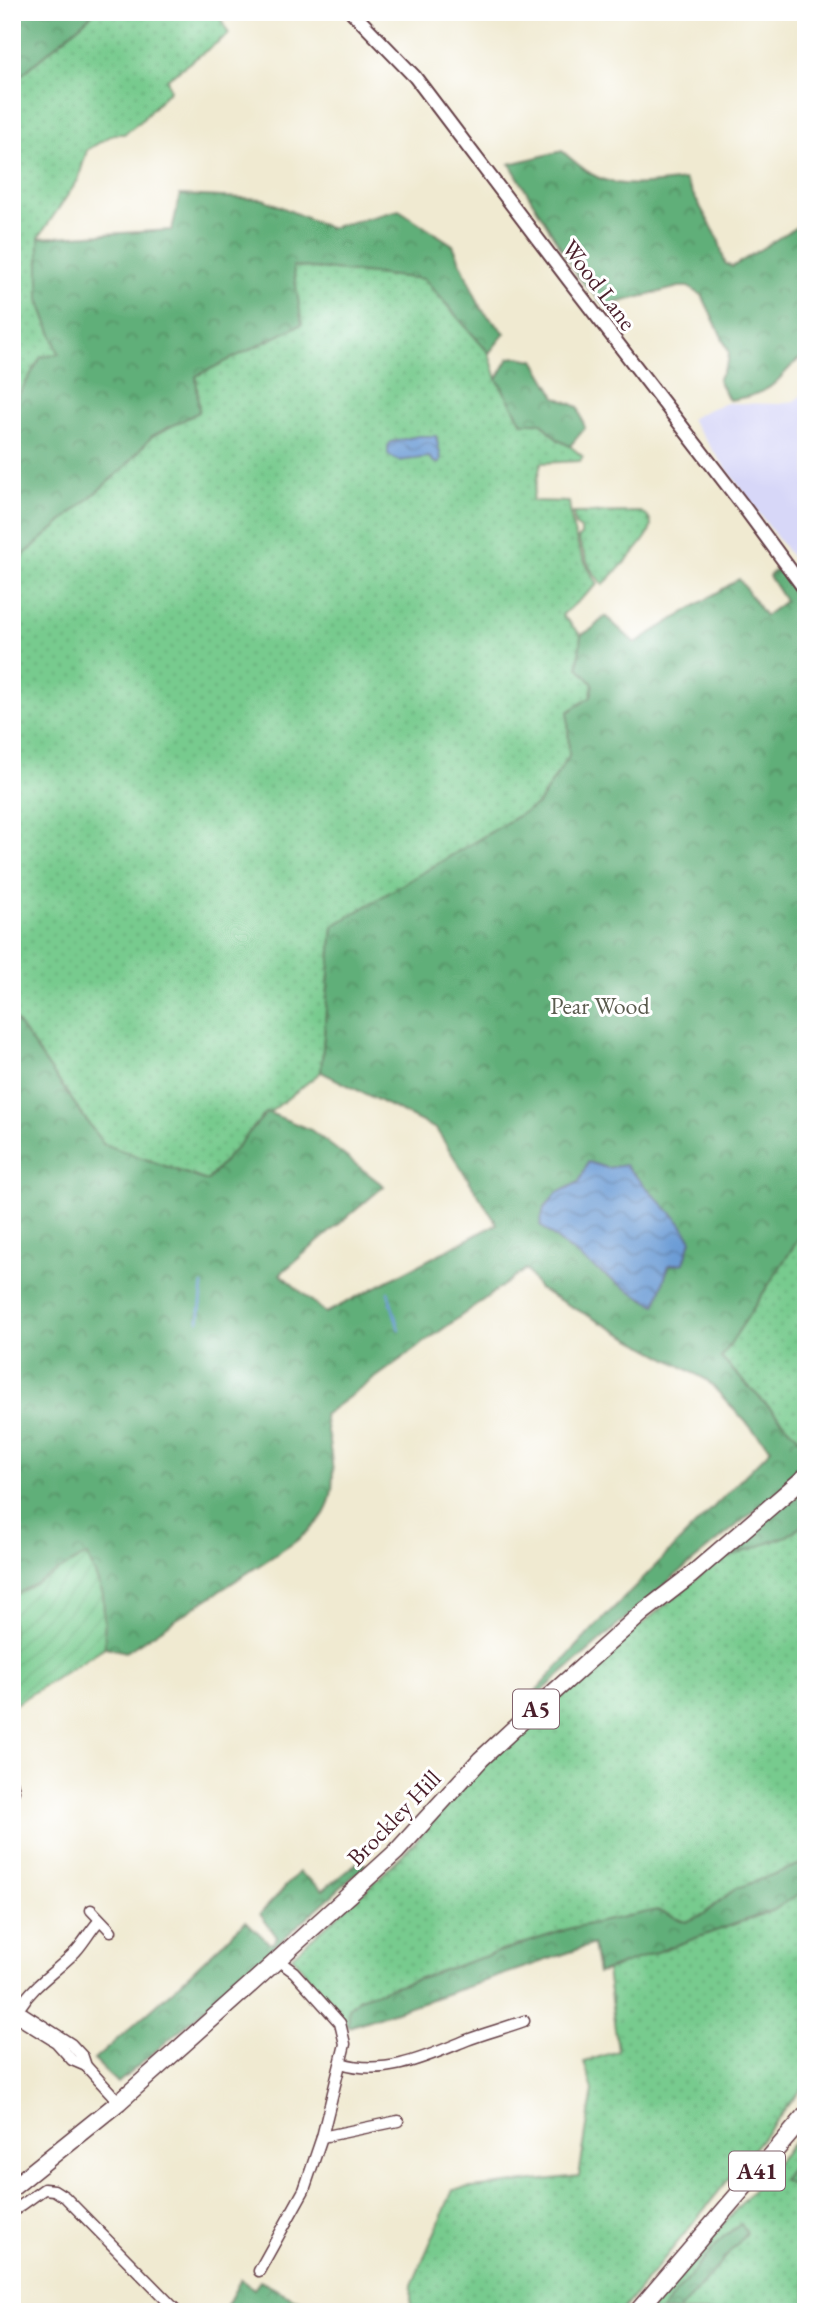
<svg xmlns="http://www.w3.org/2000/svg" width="818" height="2324" font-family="'EB Garamond',serif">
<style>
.built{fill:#d7d7f8}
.grass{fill:url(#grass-dots);stroke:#60755c;stroke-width:2}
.forest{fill:url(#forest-crowns);stroke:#566752;stroke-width:2}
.garden{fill:url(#garden-furrows);stroke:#60755c;stroke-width:2}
.water{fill:url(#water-waves);stroke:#5b5e80;stroke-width:2}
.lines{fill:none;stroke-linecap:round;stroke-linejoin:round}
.stream{stroke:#6c9cd5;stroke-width:2.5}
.minor-casing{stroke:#633d44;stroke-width:13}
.tertiary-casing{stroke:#633d44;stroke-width:16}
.primary-casing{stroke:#633d44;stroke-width:19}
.trunk-casing{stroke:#633d44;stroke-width:19}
.minor{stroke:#fff;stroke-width:10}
.tertiary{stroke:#fff;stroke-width:12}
.primary{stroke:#fff;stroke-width:16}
.trunk{stroke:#fff;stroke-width:16}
.labels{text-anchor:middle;stroke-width:6;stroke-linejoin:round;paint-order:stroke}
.shield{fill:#fff;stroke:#80626b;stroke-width:2}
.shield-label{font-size:23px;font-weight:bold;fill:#4a1f2b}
.street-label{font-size:24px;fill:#4a1f2b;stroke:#fff}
.park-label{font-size:24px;fill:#5a5b4e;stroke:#fff}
</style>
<defs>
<pattern id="grass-dots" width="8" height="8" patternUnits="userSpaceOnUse" patternTransform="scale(1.75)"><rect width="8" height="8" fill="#77cb8e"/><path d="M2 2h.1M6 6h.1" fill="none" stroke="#68ae7b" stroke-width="1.8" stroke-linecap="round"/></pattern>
<pattern id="forest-crowns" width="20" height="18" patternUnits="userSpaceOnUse" patternTransform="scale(1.75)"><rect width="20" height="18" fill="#61af79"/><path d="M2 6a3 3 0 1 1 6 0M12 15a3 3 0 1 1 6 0" fill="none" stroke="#528e63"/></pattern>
<pattern id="garden-furrows" width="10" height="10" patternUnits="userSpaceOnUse" patternTransform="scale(1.75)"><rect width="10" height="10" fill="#77cb8e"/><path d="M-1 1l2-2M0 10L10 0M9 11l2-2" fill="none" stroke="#68ae7b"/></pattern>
<pattern id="water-waves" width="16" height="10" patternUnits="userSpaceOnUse" patternTransform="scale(1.75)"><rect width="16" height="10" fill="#6c9cd5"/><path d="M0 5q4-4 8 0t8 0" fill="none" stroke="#5b7fad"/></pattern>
</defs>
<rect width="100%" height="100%" fill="#fff"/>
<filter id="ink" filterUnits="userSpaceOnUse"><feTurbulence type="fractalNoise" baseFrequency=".0143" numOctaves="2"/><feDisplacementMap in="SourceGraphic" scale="14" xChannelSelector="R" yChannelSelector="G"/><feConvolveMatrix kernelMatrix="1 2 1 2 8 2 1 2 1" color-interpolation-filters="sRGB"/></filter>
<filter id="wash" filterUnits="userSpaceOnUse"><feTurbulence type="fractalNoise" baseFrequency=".00686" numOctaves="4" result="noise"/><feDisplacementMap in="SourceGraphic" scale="28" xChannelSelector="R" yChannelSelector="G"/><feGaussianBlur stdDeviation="1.57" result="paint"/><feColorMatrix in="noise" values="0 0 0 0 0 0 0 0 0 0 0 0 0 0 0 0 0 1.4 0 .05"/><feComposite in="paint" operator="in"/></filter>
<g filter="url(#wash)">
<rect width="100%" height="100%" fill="#f0ead1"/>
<path class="built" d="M806,392V577L690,419L709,409L727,403L780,404L794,401Z"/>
<g class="grass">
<path d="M95,12H217L229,34L167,79L170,90L140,122L124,134H114L87,150L78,180L39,237V299L59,354L41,358L12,406V83Z"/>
<path d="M292,266L424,279L489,353L497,379L522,422L542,423L558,440L570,446L583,457L580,461L541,463L532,501L569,502C572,533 580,558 598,584L562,615L581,635L578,667L593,684L591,697L568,712L569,756L538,804L333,926L321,1072L269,1113L207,1181L103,1144L12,1015V565L124,468L152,436L199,412L196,376L301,324Z"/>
<path d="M641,512C647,516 651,519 651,526C650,540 613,574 603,585L590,568L578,539L581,535V529L575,525L573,513Z"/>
<path d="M806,1227V1441L800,1439L721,1358Z"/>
<path d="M806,1488V2084L621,2312H469L466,2305L444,2312H410L412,2285L453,2190L579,2176L593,2090L584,2062L618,2051L607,1971L598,1973L594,1944L348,2027L292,1956L370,1887L413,1844L489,1760L635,1630Z"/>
<path d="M806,2128V2312H648Z"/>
</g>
<g class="forest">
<path d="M12,12H95L12,83Z"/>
<path d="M562,151C573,160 584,171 597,177C624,190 657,183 685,180L718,238L725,263L732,267L806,221V355C794,360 786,373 776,382C764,394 745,398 729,400L718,380L728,361L729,352L702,295L688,287H679L605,306L579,278L510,164Z"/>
<path d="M180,195L263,199L329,228L399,210L453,245L481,309L505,333L489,353L424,279L293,266L302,324L196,376L199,412L152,436L124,468L12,565V406L41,357L59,354L39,299V238L172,230Z"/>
<path d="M518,357L534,360L556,397L578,407L585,428L570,446L558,440L542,423H522L497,379L509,358Z"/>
<path d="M778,568L806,606V1227L721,1358L800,1439L806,1441V1469L676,1575L534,1698L531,1696L591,1631L771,1449L707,1380L539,1289L526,1269L324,1415C329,1445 341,1486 324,1514C316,1526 303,1536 292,1544L126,1652L105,1647L103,1595L87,1556L12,1597V1015L103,1144L207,1181L267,1112L311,1130L384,1186L280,1274L326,1313L497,1224L436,1129L321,1072L333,926L538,804L569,756L568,712L591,697L593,684L578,667L581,635L592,629L605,616L635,643L739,579L765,616L785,601L769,576Z"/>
<path d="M806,1488V1523L787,1536L730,1557L727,1554Z"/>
<path d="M359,1861L366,1865L201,2012L118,2083L94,2060L175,1988L246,1921L269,1943H273L277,1937L260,1914L299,1872L323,1890Z"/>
<path d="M806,1862V1889L774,1910L607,1970L598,1973L593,1944L348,2027L349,2008L359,1998L571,1928L657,1910L686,1922L704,1914L735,1889Z"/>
<path d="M806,2148V2170L794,2186L782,2180Z"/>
<path d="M741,2224L747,2233L678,2312H660L723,2237Z"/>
<path d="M241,2279L254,2289L260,2281L321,2312H223Z"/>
</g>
<path class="garden" d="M87,1555L103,1595L105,1647L12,1706V1597Z"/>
<g class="water">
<path d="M418,436H436L441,458L440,463H435L429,457L399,461L388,455V446L391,442Z"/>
<path d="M588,1162L607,1168L625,1165L681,1223L691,1240L684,1263L669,1265L656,1305C614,1284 575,1256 540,1225L544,1208L557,1193L579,1182Z"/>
</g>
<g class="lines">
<g class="stream">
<path d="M388,1292L399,1330"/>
<path d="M199,1321L203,1285"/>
</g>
</g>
</g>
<g filter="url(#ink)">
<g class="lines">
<g class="minor-casing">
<g id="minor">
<path d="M12,1782L14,1791"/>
<path d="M91,1910L111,1931"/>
<path d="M20,2007C34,1984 57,1971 76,1951C85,1941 91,1929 100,1920"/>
<path d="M23,2013L71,2044L83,2057L86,2066L119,2102"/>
<path d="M19,2019L56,2042L72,2060L86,2066"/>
<path d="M341,2063C385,2077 428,2056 467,2040C485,2033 505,2028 524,2021"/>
<path d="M322,2137L398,2121"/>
<path d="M12,2212L44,2189L54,2190L65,2197L178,2312"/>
<path d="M259,2271L304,2190L322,2137L345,2044L340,2023L294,1972L283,1964L280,1957"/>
</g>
</g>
<g class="tertiary-casing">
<path id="tertiary" d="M352,12L415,77L568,279L741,503L806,591"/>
</g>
<g class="primary-casing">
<path id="primary" d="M12,2188L119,2102L261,1975L396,1852L481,1759L535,1709L642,1613L690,1576L806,1476"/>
</g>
<g class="trunk-casing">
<path id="trunk" d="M637,2312L806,2115"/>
</g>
<use href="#minor" class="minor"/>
<use href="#tertiary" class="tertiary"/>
<use href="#primary" class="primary"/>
<use href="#trunk" class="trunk"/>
</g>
</g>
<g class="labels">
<g class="shield">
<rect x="513" y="1689.5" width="46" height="39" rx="5"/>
<rect x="729" y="2151.5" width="56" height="39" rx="5"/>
</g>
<g class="shield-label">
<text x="536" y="1717">A5</text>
<text x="757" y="2179">A41</text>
</g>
<g class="street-label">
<text transform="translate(599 285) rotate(53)" y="8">Wood Lane</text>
<text transform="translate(394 1818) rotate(-46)" y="8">Brockley Hill</text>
</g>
<g class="park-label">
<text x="600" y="1014">Pear Wood</text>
</g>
</g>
<rect width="818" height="2324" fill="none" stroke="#fff" stroke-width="42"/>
</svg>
